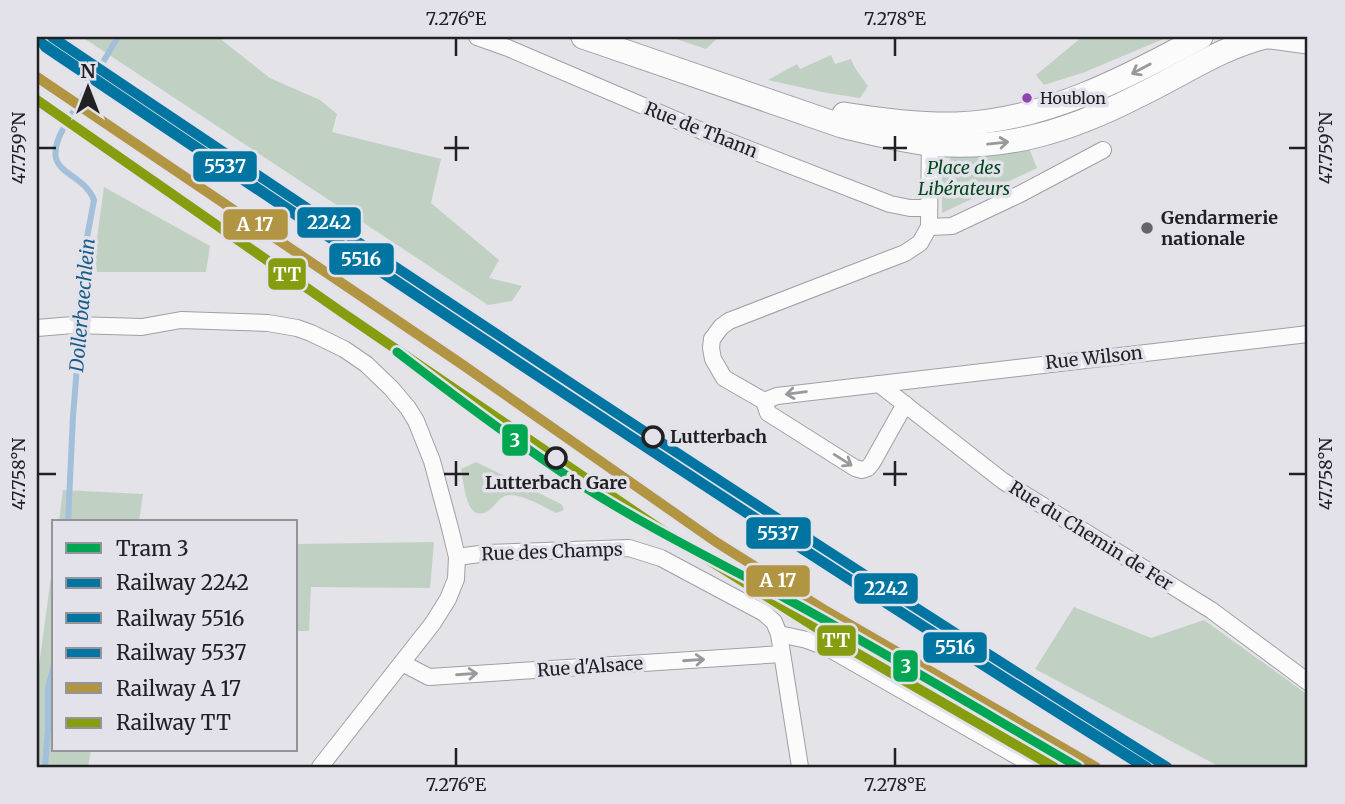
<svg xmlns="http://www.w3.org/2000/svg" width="1345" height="804" font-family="Merriweather,serif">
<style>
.green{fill:#c0d1c4}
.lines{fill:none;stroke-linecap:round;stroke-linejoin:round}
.stream{stroke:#a2c0da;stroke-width:6}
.street-casing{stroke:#a09fa3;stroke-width:18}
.secondary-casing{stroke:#a09fa3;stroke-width:25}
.street{stroke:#fbfbfc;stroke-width:16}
.secondary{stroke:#fbfbfc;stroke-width:23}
.rail-1-casing{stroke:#e3e1ea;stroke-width:16}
.rail-2-casing{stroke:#e3e1ea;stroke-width:16}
.rail-3-casing{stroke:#e3e1ea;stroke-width:16}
.rail-4-casing{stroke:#e3e1ea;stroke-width:16}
.rail-5-casing{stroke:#e3e1ea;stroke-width:16}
.rail-1{stroke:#0075a1;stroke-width:10}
.rail-2{stroke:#0075a1;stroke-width:10}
.rail-3{stroke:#0075a1;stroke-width:10}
.rail-4{stroke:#b19542;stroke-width:10}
.rail-5{stroke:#869d0f;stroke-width:10}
.tram-1-casing{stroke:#e3e1ea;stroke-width:14}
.tram-1{stroke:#00a651;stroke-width:9}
.oneway{stroke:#99989a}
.ticks{fill:none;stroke:#212023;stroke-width:2.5}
.bus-dot{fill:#8e44ad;stroke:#e3e1ea;stroke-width:2.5}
.poi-dot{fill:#656468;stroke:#e3e1ea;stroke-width:2.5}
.stop-dot{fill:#e3e1ea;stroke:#212023;stroke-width:3.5}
.labels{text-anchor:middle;stroke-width:7;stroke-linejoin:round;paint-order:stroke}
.bus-label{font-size:16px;fill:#212023;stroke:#e3e1ea;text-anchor:start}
.street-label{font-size:18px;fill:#212023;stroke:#e3e1ea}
.park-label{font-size:18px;font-style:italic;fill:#00481a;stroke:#e3e1ea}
.poi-label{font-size:18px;font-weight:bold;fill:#212023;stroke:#e3e1ea;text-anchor:start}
.stop-label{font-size:18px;font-weight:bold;fill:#212023;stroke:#e3e1ea;text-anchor:start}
.water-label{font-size:19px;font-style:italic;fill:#185c8a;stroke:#e3e1ea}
.line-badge{stroke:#e3e1ea;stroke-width:2.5}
.badge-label{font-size:19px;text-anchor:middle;font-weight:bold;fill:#fff}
.neatline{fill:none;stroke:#212023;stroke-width:2.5}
.ticks-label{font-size:18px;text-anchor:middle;fill:#212023}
</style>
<rect width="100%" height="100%" fill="#e4e3e8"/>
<g class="green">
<path d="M82,37H218L270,78L320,100L337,114L332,132L441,159L431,203L499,260L489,278L522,286L512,301L488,305Z"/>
<path d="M670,37H719L706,49Z"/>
<path d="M1082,37H1168L1085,72L1044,85L1036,75Z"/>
<path d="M831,55L835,64L851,59L855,68L868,86L860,98L827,93L768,80L797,64L800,69Z"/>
<path d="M1029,148L1037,168L942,213V172L951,157L1001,153Z"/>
<path d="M104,187L210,246L206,272H97L95,253Z"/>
<path d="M476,462L561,504L564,509L562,511L556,513C544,507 517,491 505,496C498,499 494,507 488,511C466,525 464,482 461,469Z"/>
<path d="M63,490L143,494L139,522H59Z"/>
<path d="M434,542L430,588L311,587L309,631H296V544Z"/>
<path d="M54,555V750H91L88,767H37V680Z"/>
<path d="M1074,607L1151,638L1204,620L1308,695V767H1220L1035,669Z"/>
</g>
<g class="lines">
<g class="stream">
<path d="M68,522L73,416L82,305L83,259L94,200C81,168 38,176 63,129L118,37"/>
<path d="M45,767L48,729V688L54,665"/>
</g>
<g class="street-casing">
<g id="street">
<path d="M477,37L508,48L702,131L890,204L910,208H929"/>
<path d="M929,227L952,226L1020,194L1103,150"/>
<path d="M37,328L73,325L142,327L181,320L268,323L297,328L311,333L344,349L366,364L391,388L408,408L416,421L432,461L450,528L457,557L456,579L448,599L433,623L320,767"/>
<path d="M879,384L1003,481L1211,610L1308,682"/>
<path d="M764,401L777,396L1308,334"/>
<path d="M905,404L872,463L868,468L862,470L855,468L768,413L764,401L724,378L713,359L711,348L712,339L721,327L729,321L905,253L920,243L929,227L930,134"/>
<path d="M457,557L487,553L629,548L661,558L764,613L774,622L779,634L800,767"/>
<path d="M779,634L807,640L828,648L1036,767"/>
<path d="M402,663L429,677L782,654"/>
</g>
</g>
<g class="secondary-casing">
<g id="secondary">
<path d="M583,37L842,126C871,133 901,141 931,144C1008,151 1072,130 1140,95C1182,75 1220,48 1265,37"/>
<path d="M1270,37L1308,42"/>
<path d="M844,114C881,120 919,125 956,124C1044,121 1126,78 1201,37"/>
</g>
</g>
<use href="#street" class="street"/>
<use href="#secondary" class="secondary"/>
<g class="rail-1-casing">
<path id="rail-1" d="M52,37C421,285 790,531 1167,767"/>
</g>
<g class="rail-2-casing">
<path id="rail-2" d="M45,47C409,292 773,535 1144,767"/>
</g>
<g class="rail-3-casing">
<path id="rail-3" d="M37,40C404,287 771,534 1147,767"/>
</g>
<g class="rail-4-casing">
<path id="rail-4" d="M37,77L460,363L716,542L823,609L1096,767"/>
</g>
<g class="rail-5-casing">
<path id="rail-5" d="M37,100L340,311L666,533L855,652L1054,767"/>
</g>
<use href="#rail-1" class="rail-1"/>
<use href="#rail-2" class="rail-2"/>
<use href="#rail-3" class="rail-3"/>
<use href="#rail-4" class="rail-4"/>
<use href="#rail-5" class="rail-5"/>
<g class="tram-1-casing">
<path id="tram-1" d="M397,352C457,398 518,444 581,485C647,527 716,561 785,598C884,652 980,710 1078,767"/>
</g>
<use href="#tram-1" class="tram-1"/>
</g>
<defs><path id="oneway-shaft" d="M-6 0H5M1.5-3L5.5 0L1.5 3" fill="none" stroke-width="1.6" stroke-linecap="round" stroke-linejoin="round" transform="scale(1.75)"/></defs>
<g class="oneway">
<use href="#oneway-shaft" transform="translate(1141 69) rotate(152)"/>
<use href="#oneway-shaft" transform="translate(998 143) rotate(-6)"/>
<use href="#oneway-shaft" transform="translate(796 393) rotate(173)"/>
<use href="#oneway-shaft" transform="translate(843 460) rotate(32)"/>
<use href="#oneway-shaft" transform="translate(694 660) rotate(-4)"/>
<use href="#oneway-shaft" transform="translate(467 674) rotate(-4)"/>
</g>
<path class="ticks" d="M456,38V56M895,38V56M456,136V161M895,136V161M38,148H56M444,148H469M883,148H907M1289,148H1306M456,461V486M895,461V486M38,474H56M444,474H469M883,474H907M1289,474H1306M456,748V766M895,748V766"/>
<circle class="bus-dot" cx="1027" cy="98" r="6"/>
<circle class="poi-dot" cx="1147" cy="228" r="7"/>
<g class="stop-dot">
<circle cx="653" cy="437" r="10"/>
<circle cx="556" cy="458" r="10"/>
</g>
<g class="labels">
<g class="bus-label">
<text x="1040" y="104">Houblon</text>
</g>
<g class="street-label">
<text transform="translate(701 130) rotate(22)" y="6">Rue de Thann</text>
<text transform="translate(1094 358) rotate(-6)" y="6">Rue Wilson</text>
<text transform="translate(1091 536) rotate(32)" y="6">Rue du Chemin de Fer</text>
<text transform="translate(552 552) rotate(-2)" y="6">Rue des Champs</text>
<text transform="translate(590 667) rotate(-4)" y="6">Rue d'Alsace</text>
</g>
<g class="park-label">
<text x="964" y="174">Place des<tspan x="964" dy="21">Libérateurs</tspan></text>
</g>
<g class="poi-label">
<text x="1161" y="224">Gendarmerie<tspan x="1161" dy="21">nationale</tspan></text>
</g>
<g class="stop-label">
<text x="670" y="443">Lutterbach</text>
<text x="556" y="489" text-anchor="middle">Lutterbach Gare</text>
</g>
<g class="water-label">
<text transform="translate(82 305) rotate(-85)" y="7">Dollerbaechlein</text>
</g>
</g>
<g class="line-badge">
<rect x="192" y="150" width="66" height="33" rx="7" fill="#0075a1"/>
<rect x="296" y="206" width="66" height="33" rx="7" fill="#0075a1"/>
<rect x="222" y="208" width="67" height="33" rx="7" fill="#b19542"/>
<rect x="328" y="242" width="67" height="34" rx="7" fill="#0075a1"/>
<rect x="267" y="257" width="40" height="34" rx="7" fill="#869d0f"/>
<rect x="501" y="423" width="28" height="34" rx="7" fill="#00a651"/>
<rect x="745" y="516" width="67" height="34" rx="7" fill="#0075a1"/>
<rect x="745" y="564" width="66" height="34" rx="7" fill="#b19542"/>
<rect x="853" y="572" width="66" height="33" rx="7" fill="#0075a1"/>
<rect x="816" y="624" width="41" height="33" rx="7" fill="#869d0f"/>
<rect x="922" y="631" width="66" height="33" rx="7" fill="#0075a1"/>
<rect x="892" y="649" width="27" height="34" rx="7" fill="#00a651"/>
</g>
<g class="badge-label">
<text x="225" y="173">5537</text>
<text x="329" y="229">2242</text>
<text x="255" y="231">A 17</text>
<text x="361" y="266">5516</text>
<text x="287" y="281">TT</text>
<text x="515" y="447">3</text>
<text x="778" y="540">5537</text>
<text x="778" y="587">A 17</text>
<text x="886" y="595">2242</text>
<text x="836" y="647">TT</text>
<text x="955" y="654">5516</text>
<text x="906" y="673">3</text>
</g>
<rect width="1345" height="804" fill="none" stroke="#e3e1ea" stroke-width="77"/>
<rect x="52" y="520" width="245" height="231" fill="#e3e1ea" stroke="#95949a" stroke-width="2"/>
<rect x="66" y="543" width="35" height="10" fill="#00a651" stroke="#95949a" stroke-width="2"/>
<text x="116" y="556" font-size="21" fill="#212023">Tram 3</text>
<rect x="66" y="578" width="35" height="10" fill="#0075a1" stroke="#95949a" stroke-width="2"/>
<text x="116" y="590" font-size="21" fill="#212023">Railway 2242</text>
<rect x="66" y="613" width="35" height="10" fill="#0075a1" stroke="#95949a" stroke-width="2"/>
<text x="116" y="626" font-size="21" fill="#212023">Railway 5516</text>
<rect x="66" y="648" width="35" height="10" fill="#0075a1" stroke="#95949a" stroke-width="2"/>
<text x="116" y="660" font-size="21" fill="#212023">Railway 5537</text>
<rect x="66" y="683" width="35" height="10" fill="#b19542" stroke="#95949a" stroke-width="2"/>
<text x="116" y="696" font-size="21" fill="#212023">Railway A 17</text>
<rect x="66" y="718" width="35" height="10" fill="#869d0f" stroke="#95949a" stroke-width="2"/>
<text x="116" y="730" font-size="21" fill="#212023">Railway TT</text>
<g transform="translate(88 88)" stroke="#e3e1ea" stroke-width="5" paint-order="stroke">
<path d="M0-5L12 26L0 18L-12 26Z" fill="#212023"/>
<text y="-10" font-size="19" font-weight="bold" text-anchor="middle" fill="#212023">N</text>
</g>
<rect x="38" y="38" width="1268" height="728" class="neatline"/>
<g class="ticks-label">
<text x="456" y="25">7.276°E</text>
<text x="895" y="25">7.278°E</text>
<text transform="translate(19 148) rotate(-90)" y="6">47.759°N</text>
<text transform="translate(1326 148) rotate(-90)" y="6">47.759°N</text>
<text transform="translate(19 474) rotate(-90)" y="6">47.758°N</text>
<text transform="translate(1326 474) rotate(-90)" y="6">47.758°N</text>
<text x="456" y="791">7.276°E</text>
<text x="895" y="791">7.278°E</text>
</g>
</svg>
